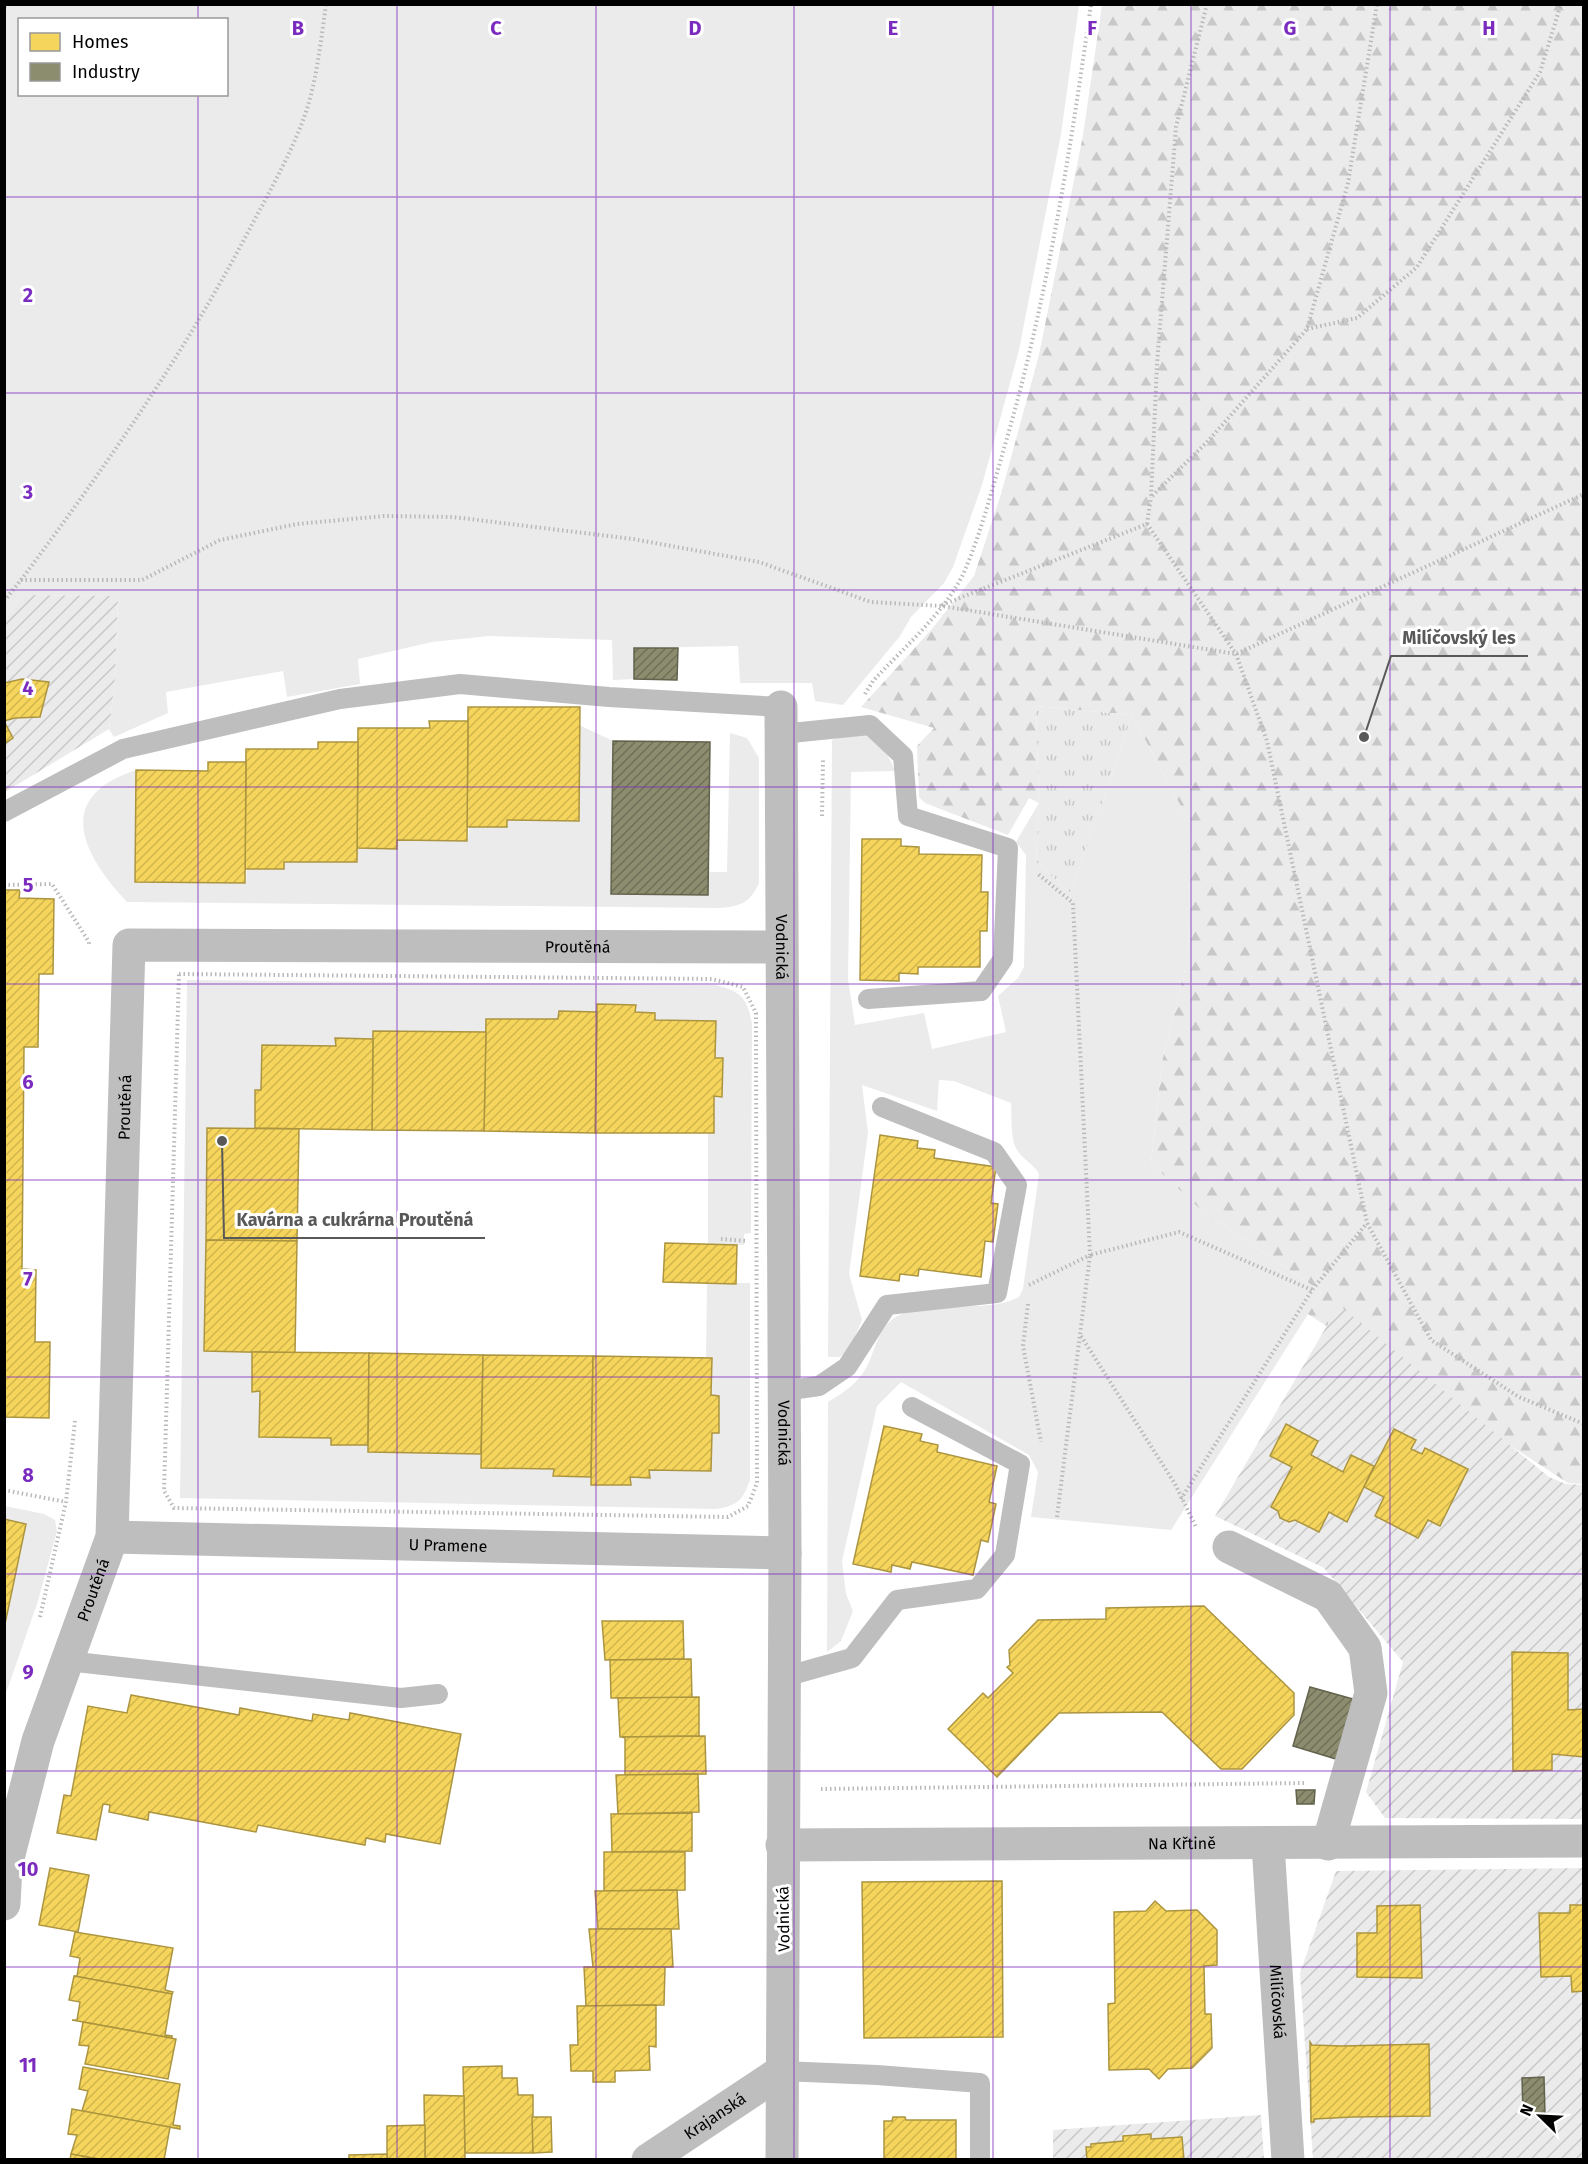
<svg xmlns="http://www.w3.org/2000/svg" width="1588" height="2164" font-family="'Fira Sans',sans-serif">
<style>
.grass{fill:#ebebeb;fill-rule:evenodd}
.forest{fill:url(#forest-firs)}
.park{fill:url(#park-tufts)}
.garden{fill:url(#garden-furrows)}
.homes{fill:url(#homes-hatch);stroke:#ac9540;stroke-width:1.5}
.industry{fill:url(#industry-hatch);stroke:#62624d;stroke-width:1.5}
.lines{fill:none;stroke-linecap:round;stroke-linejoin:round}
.path{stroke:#b9b9b9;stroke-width:4;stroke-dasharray:1.5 3;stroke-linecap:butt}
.lane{stroke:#bebebe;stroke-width:20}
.street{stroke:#bebebe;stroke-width:33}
.grid{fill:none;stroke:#7b2cbf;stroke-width:1.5;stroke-opacity:0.55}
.labels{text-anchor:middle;stroke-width:6;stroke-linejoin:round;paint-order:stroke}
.street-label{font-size:16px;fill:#000;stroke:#fff}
.grid-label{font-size:20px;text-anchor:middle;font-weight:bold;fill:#7b2cbf;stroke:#fff;stroke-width:6;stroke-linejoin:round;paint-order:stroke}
.leader{fill:none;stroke:#595959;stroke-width:2}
.callout-dot{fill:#595959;stroke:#fff;stroke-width:2}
.callout-label{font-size:18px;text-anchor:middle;font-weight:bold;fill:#595959;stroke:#fff;stroke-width:6;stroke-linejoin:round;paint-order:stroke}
</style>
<defs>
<pattern id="forest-firs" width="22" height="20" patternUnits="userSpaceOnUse" patternTransform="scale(1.5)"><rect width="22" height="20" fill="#ebebeb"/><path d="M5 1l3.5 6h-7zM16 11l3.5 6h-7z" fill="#c8c8c8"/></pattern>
<pattern id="park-tufts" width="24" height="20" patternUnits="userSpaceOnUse" patternTransform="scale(1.5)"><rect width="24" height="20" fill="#ebebeb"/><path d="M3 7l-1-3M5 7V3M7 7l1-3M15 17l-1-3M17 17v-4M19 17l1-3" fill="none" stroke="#c8c8c8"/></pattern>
<pattern id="garden-furrows" width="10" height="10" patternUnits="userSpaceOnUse" patternTransform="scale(1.5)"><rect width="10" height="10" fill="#ebebeb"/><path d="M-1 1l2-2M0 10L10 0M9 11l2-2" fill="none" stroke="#c8c8c8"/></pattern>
<pattern id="homes-hatch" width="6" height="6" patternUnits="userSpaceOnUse" patternTransform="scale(1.5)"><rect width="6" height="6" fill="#f6d55c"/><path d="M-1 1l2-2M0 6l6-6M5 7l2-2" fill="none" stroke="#d1b54e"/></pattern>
<pattern id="industry-hatch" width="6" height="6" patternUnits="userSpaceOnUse" patternTransform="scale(1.5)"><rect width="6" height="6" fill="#8c8c6e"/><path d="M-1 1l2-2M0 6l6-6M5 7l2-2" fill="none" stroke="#707058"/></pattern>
</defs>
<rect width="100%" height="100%" fill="#fff"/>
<g class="grass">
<path d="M5,5H1079L1061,134L1019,350L982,485L953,567L944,583L911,617L900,636L843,705L815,701L812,683H740L738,646L634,648V679L613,680L612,640L489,636L432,642L358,659L360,684L287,697L283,671L166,692L168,713L114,737L109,729L115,679L118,596L23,595L5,619ZM20,20H226V94H20Z"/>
<path d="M1132,715L1191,825L1188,957L1162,1062L1151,1163L1200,1209L1322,1292L1171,1530L1031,1517L1038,1472L1029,1455L901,1382L877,1406L842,1561L846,1594L853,1611L841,1641L827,1652L828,1402C843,1393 857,1384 866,1368C875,1352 878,1327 896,1317C930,1296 983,1316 1019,1297L1023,1289L1039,1174C1034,1164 1023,1160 1017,1150C1010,1139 1012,1116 1011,1103L954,1081L939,1080L937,1111L862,1085L868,1133L849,1274L862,1320L850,1348L840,1357H828L832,740C869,726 881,737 895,771L851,772L848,979L855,1025L924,1013L932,1049L1006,1032L998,996L1018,978L1024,967L1026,855L1016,842L1039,803L1036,862L1071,893Z"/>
<path d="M579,725L613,741L611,894L708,895L709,872H727L730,733L747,738L759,758V883C750,903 741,906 720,908L127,902C82,854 53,797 136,770L135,882L246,883L247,869H283L284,862H356L357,848H395L397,840L468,841L469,827H505V820Z"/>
<path d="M187,980L716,985C741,992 747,997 752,1024L751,1233L744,1234V1245L708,1244V1134L714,1133V1096H722V1058H715V1021L655,1020V1013L635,1012V1005L597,1004V1012L559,1011L558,1019H486V1032H373V1039L336,1038V1046L262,1045L261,1090L255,1091V1128H207L204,1351L252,1352L253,1392L260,1391L259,1436L331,1438V1445H368L369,1452L481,1454L482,1468L554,1469L555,1476L591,1477V1485L630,1484V1477L648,1478L649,1470L711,1471L712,1433H719V1396L711,1395L712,1358L706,1357L707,1283H750V1480C743,1500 737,1506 716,1509L180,1498Z"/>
<path d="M5,1506L44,1514L55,1520L57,1531L38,1601L5,1696V1629L26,1524L5,1519Z"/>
</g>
<path class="forest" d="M1102,5H1583V1484L1568,1483L1308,1314L1322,1292L1200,1209L1151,1163L1162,1062L1188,957L1191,825L1132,715L1036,706L1039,803L1029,798L1008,835L925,803L919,797L917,746L934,728L861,707L932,629L974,576L1001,494L1039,355L1083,135Z"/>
<path class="park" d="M1036,706L1132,715L1071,893L1036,862L1039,803Z"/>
<g class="garden">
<path d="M23,595L118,596L115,679L109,729L5,792V619Z"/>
<path d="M1339,1305L1549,1477L1566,1484L1583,1485V1819L1385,1818L1366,1792L1403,1662L1324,1568L1215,1516Z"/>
<path d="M1583,1868V2159H1313L1300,1973L1336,1871Z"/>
<path d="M1261,2115L1264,2159L1053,2160V2130Z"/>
</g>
<g class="homes">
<path d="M22,679L49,682L40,717L15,718L4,721V683Z"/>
<path d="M468,707H580L579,821L507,820V827H467Z"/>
<path d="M4,721L13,738L4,744Z"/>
<path d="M429,721H468L467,841L397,840V849L357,848L358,728H430Z"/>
<path d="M318,742H358L357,862H284V869H245L246,749H318Z"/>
<path d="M208,762H246L245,883L135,882L136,770L208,771Z"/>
<path d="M862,839H901V846L919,847V854L982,855L981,892H988L987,931H980V967H918V974L899,973V981L860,980Z"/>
<path d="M4,890H20L19,898L54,899L53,974H39L38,1047H24L22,1269L36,1270L35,1342H50L49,1418L4,1417Z"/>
<path d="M597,1004L636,1005L635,1012L655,1013V1020L716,1021L715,1058H723L722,1097L714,1096V1133H595Z"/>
<path d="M559,1011L597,1012L595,1133L484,1131L486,1019H558Z"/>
<path d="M373,1031L486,1032L484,1131L372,1130Z"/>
<path d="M335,1038L373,1039L372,1130L255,1128V1090H261L262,1045L336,1046Z"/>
<path d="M207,1128L299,1129L297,1241L206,1240Z"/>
<path d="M880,1135L918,1141L917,1148L935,1150L934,1158L996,1167L991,1203L998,1204L993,1242L985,1241L981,1277L919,1269L918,1276L900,1274L899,1281L860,1276Z"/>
<path d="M206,1240L297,1241L295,1353L204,1351Z"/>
<path d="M665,1243L737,1245L736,1284L663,1282Z"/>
<path d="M252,1352L369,1353L368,1445H331V1438L259,1437L260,1391L252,1392Z"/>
<path d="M369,1353L483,1355L481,1454L368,1452Z"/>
<path d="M483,1355L593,1356L591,1477L553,1476L554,1469L481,1468Z"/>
<path d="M593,1356L712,1358L711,1395L719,1396V1433H712L711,1471L649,1470L650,1478L630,1477L631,1485H591Z"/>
<path d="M1286,1424L1318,1441L1311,1455L1343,1472L1351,1455L1374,1466L1347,1522L1329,1512L1319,1532L1295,1520L1289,1522L1280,1518L1278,1511L1271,1507L1292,1467L1270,1456Z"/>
<path d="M884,1426L922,1434L920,1441L938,1445L937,1452L997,1466L989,1502L996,1504L988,1542L981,1540L973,1575L912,1562L910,1569L892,1565L891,1572L853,1564Z"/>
<path d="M1394,1429L1416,1440L1411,1449L1422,1454L1425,1448L1468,1469L1440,1526L1428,1520L1418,1538L1375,1516L1384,1497L1364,1487Z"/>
<path d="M4,1519L26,1524L4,1629Z"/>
<path d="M1204,1606L1294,1693V1715L1242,1769H1221L1162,1712L1059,1713L997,1777L948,1729L983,1693L988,1698L1013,1673L1007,1667L1010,1665L1009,1650L1038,1620L1106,1619V1608Z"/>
<path d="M602,1621H683L684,1659L605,1660Z"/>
<path d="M1512,1652L1568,1653V1710L1584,1709V1757L1552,1754V1770L1513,1771Z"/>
<path d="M691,1659L692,1698H611L610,1660Z"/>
<path d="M131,1695L239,1715L240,1708L312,1721L313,1714L349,1720L350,1713L461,1734L440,1844L386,1834L385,1842L366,1838L365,1845L258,1825L256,1832L149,1812L148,1820L109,1812L110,1805L103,1804L96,1840L57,1833L64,1795L71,1796L88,1706L127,1713Z"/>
<path d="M699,1697V1736L620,1737L618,1698Z"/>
<path d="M705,1736L706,1774L625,1775V1738L622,1737Z"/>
<path d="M698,1774L699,1812L618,1814L616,1775Z"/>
<path d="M692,1813V1851L612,1852L611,1814Z"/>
<path d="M604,1852H685V1890L604,1891Z"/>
<path d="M50,1868L89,1875L78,1932L39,1925Z"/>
<path d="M1002,1881L1003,2037L864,2038L862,1882Z"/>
<path d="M677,1890L679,1929H598L595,1891Z"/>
<path d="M1155,1901L1166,1911L1197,1910L1217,1930V1965L1204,1966L1205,2014H1211L1212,2048L1192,2068L1168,2069L1159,2079L1149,2069L1109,2070L1108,2004L1115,2003L1114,1912L1146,1911Z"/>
<path d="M1420,1905L1422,1978L1357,1977V1933H1377V1906Z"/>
<path d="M1570,1905H1584V1991L1572,1992L1571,1976L1541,1977L1539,1913H1570Z"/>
<path d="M589,1929H671L673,1967H593Z"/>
<path d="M75,1932L173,1948L165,1990L173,1992L172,1994L74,1976H77L80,1958L70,1956Z"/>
<path d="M584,1967H665L664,2005L586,2006Z"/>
<path d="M74,1976L172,1994L165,2035L172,2036V2038L72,2020H77L80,2002L69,2000Z"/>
<path d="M656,2005V2047L649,2046L650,2070L615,2071V2082H593V2071H571L570,2045H578L577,2006Z"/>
<path d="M83,2022L176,2039L168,2079L85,2064L89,2046L79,2045Z"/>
<path d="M1310,2042L1312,2045L1342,2046L1429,2044L1430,2116L1352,2117L1314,2119V2122H1311Z"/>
<path d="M502,2066V2078H517L518,2095H533V2153H465L463,2067Z"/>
<path d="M83,2067L180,2084L173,2125L180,2126V2129L82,2111L88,2091L79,2089Z"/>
<path d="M424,2095L464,2096L465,2160H425Z"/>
<path d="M72,2109L170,2127L164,2160H103L71,2154L77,2135L68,2134Z"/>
<path d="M532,2117H551L552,2152L533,2153Z"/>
<path d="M893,2117H905L906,2120H956V2160H884V2121H892Z"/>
<path d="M425,2125V2160H387V2126Z"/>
<path d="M1151,2134V2139L1182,2137L1184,2160H1087L1086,2147H1091V2144L1123,2141V2136Z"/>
<path d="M71,2154L103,2160H70Z"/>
<path d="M387,2154V2160H349V2155Z"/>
</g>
<g class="industry">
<path d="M634,648H678L677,680L634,679Z"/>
<path d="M613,741L710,742L708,895L611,894Z"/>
<path d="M1310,1687L1353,1699L1336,1759L1293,1746Z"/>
<path d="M1296,1790H1315L1314,1804H1297Z"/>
<path d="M1544,2077L1545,2114H1523L1522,2078Z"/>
</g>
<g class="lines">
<g class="path">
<path d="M1207,4L1176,127L1157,364L1151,497L1208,441L1307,329L1348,183L1377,4"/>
<path d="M4,12L5,4"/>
<path d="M1307,329L1357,318L1417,267L1540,72L1561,4"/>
<path d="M1147,524L1236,654L1267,741L1367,1223L1431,1340L1519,1397L1584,1424"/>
<path d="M21,580C104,469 182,357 247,234C268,194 291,155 306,112C317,78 321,40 326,4"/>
<path d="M4,601L21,580H142L220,540L297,524L384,516L453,517L633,539L759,562L871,602L942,606L1236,654L1584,494"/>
<path d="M942,605L1147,524L1151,497"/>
<path d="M865,694L873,681C904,647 946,612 965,570C982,530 993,486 1005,445C1047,301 1070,153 1091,4"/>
<path d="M822,816L823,760"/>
<path d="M4,885L52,884L89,942V946"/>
<path d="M179,974L712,979L743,987L756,1013L757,1483L748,1506L728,1517L174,1508L164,1491Z"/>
<path d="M721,1239L747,1241"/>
<path d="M1029,1285L1090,1255L1073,903L1038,874"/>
<path d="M1028,1304L1023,1346L1041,1442"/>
<path d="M1081,1336L1175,1484L1196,1527"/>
<path d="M4,1490L66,1502"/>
<path d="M1181,1499L1312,1290L1367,1223"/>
<path d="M1057,1517L1090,1255L1179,1232L1312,1290"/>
<path d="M40,1617L66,1502L75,1421"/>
<path d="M821,1789L1306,1783"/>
</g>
<g class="lane">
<path d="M781,734L870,725L903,756L908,816L1008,848L1003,959L981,991L868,999"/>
<path d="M4,812L123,749L340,699L460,684L609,697L781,707"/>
<path d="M784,1391L819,1386L847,1367L887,1305L997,1293L1017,1185L994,1152L882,1107"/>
<path d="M67,1661L401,1698L438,1694"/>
<path d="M784,1677L852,1658L897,1600L977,1589L1005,1555L1020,1464L912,1407"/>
<path d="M782,2071L877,2075L980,2083V2160"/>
</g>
<g class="street">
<path id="s1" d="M781,707L785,1553L782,2160"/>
<path id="s2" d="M112,1537L785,1553"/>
<path d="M1229,1547L1328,1596L1365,1648L1371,1693L1328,1844"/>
<path id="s3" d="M1268,1844L1288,2160"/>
<path id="s4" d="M782,1845L1584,1841"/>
<path id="s5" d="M4,1904L6,1866L38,1741L112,1537L129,945L781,947"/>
<path id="s6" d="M648,2160L782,2071"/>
</g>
</g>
<path class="grid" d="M198,4V20M397,4V2160M596,4V2160M794,4V2160M993,4V2160M1191,4V2160M1390,4V2160M198,94V2160M4,197H1584M4,393H1584M4,590H1584M4,787H1584M4,984H1584M4,1180H1584M4,1377H1584M4,1574H1584M4,1771H1584M4,1967H1584"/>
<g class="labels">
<g class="street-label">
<text dy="6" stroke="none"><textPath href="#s5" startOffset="1425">Proutěná</textPath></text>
<text dy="6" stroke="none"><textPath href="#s1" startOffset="240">Vodnická</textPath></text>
<text dy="6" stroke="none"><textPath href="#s5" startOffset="814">Proutěná</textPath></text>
<text dy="6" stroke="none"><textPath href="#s1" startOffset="726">Vodnická</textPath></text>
<text dy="6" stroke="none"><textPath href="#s2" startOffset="336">U Pramene</textPath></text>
<text dy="6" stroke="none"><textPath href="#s5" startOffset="328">Proutěná</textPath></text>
<text dy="6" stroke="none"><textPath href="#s4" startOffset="400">Na Křtině</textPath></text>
<text transform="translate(783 1919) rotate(-91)" y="6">Vodnická</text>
<text dy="6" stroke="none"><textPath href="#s3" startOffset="158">Milíčovská</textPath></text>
<text dy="6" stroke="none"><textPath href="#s6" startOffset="80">Krajanská</textPath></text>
</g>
</g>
<g class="grid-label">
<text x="298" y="35">B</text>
<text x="496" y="35">C</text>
<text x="695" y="35">D</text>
<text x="893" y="35">E</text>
<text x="1092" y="35">F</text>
<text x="1290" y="35">G</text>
<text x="1489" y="35">H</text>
<text x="28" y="302">2</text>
<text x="28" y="499">3</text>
<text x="28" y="695">4</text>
<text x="28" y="892">5</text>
<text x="28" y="1089">6</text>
<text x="28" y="1286">7</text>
<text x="28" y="1482">8</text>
<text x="28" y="1679">9</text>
<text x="28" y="1876">10</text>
<text x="28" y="2072">11</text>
</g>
<path class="leader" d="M1364 737L1391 656H1528M222 1141L224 1238H485"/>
<g class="callout-dot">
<circle cx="1364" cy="737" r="6"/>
<circle cx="222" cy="1141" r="6"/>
</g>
<g class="callout-label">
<text x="1459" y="644">Milíčovský les</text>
<text x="355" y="1226">Kavárna a cukrárna Proutěná</text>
</g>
<rect width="1588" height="2164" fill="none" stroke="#000000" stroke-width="12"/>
<rect x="18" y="18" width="210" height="78" fill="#ffffff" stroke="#999999" stroke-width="1.5"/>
<rect x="30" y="33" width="30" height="18" fill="#f6d55c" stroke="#999999" stroke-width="1.5"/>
<text x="72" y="48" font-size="18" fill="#000000">Homes</text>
<rect x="30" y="63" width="30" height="18" fill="#8c8c6e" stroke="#999999" stroke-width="1.5"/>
<text x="72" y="78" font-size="18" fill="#000000">Industry</text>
<g transform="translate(1540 2116) rotate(294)" stroke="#ffffff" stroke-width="4.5" paint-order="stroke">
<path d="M0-4.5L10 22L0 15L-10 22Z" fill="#000000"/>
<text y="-9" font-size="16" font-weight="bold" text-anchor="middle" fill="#000000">N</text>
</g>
</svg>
